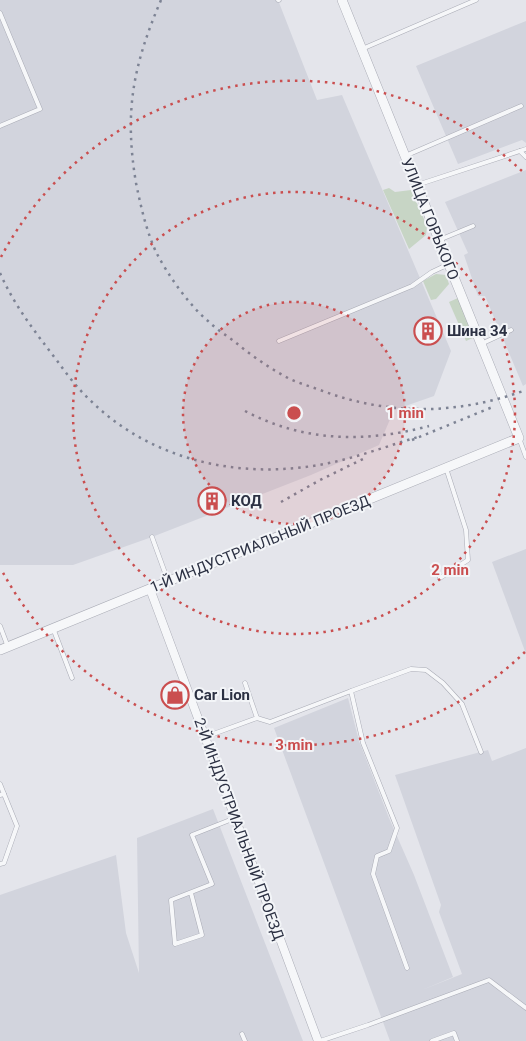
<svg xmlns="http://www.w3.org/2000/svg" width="526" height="1041" font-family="Roboto,sans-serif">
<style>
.built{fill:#d2d4dd}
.green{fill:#c7d5c5}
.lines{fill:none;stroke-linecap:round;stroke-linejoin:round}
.service-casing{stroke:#a9abb5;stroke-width:5}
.minor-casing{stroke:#a9abb5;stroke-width:9}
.tertiary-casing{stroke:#a9abb5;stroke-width:10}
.service{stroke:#f6f7f9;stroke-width:4}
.minor{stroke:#f6f7f9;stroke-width:8}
.tertiary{stroke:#f6f7f9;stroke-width:9}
.rail{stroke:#7d8394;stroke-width:2.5;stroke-dasharray:2.5 5;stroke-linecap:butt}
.ring{fill:none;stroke:#ca4e4f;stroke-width:2.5;stroke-dasharray:2.5 5}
.labels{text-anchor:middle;stroke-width:4;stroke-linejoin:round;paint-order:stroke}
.street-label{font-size:15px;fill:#2c3143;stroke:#f3f5f8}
.poi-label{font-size:15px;font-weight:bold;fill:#2c3143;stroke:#f3f5f8;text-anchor:start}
.centre{fill:#ca4e4f;stroke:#f3f5f8;stroke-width:2.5}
.ring-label{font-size:15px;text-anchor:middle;font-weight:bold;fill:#ca4e4f;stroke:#f3f5f8;stroke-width:4;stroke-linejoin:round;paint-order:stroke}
</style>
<rect width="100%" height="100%" fill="#e4e5eb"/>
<g class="built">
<path d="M0,0H278L317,100L342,95L451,351L434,396L394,410L379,445L311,475L152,537L73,565H0Z"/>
<path d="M526,21V143L522,140L458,164L416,66Z"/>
<path d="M526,170V384L523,386L485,296H478L464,255L468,253L445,202Z"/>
<path d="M526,549V654L492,562Z"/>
<path d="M348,698L359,741L389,818L414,875L453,977L422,990L462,974L439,912L441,905L395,775L488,750L492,761L526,748V1041H390L274,728Z"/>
<path d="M213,809L303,1041H0V895L116,855L126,933L139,973L137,838Z"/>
</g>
<g class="green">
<path d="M389,188L395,192L411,190L427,226L426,235L409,249L383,190Z"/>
<path d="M436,274L446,275L449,284L436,299L431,300L423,281Z"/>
<path d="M458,298L475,337L466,341L449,302Z"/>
</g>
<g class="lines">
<g class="service-casing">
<g id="service">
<path d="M278,0H279"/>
<path d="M0,13L40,109L0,126"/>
<path d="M362,49L476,0"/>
<path d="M520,151L526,157"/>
<path d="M405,156L521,106"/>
<path d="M417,185L526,149"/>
<path d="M439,240L473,226"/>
<path d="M279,341L412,286L432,272L449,264"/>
<path d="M481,344L511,330"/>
<path d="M519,438L526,457"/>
<path d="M152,537L168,581"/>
<path d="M440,578L468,560L466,530L446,468"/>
<path d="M0,626L8,647"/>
<path d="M53,628L72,678"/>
<path d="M351,691L411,669L426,670L443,683L462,704L481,752"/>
<path d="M257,718L270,722L351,691L363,743L397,828L389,851L377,856L373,874L407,968"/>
<path d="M205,737L257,718L245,683"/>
<path d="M0,784L4,794"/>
<path d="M0,795L4,794L17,826L4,863L0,864"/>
<path d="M191,893L202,935L175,944L171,900L212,884L192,835L235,818"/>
<path d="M242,1034L245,1041"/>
<path d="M320,1041L368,1025L489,980L526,1008"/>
<path d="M432,1041L454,1033L457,1041"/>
</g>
</g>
<g class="minor-casing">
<path id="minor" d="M150,589L318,1041"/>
</g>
<g class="tertiary-casing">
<path id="tertiary" d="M0,650L519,438L342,0"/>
</g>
<use href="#service" class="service"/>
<use href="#minor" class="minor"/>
<use href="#tertiary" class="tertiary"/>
<g class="rail">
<path d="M161,0C133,66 124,111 136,183C141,207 146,230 156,252C168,275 188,304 208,321C216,329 226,335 235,342C251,355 269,368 288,378C298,383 309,386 320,390C389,416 457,415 526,390"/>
<path d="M0,273C15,307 36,333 58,362C68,376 79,390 92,402C153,461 241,480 324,464C356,458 387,446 418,437"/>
<path d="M245,411C304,442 366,443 429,426"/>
<path d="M412,440L495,406"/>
<path d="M281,502L320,480L363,459"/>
</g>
</g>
<circle cx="294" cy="413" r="111" fill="#ca4e4f" fill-opacity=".12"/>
<g class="ring">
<circle cx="294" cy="413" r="111"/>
<circle cx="294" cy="413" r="221"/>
<path d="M525 652A332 332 0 0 1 1 569M1 257A332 332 0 0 1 525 174"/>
</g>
<defs>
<g id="building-ring" transform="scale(1.4375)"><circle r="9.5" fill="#f3f5f8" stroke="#ca4e4f" stroke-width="1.5"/><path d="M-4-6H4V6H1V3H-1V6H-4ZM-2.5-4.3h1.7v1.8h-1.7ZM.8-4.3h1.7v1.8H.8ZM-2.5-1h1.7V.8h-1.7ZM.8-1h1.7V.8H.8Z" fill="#ca4e4f"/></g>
<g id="shop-ring" transform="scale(1.4375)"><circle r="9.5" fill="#f3f5f8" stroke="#ca4e4f" stroke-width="1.5"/><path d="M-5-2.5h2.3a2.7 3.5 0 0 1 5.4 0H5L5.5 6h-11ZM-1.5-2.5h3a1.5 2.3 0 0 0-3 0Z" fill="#ca4e4f"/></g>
</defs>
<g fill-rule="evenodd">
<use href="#building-ring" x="428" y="331"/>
<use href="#building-ring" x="212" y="501"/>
<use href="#shop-ring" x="175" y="695"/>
</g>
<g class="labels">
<g class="street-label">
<text transform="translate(430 219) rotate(68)" y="5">УЛИЦА ГОРЬКОГО</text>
<text transform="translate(260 544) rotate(-22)" y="5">1-Й ИНДУСТРИАЛЬНЫЙ ПРОЕЗД</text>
<text transform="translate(239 829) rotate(70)" y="5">2-Й ИНДУСТРИАЛЬНЫЙ ПРОЕЗД</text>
</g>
<g class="poi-label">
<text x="447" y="336">Шина 34</text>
<text x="231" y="506">КОД</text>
<text x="194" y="700">Car Lion</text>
</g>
</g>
<circle cx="294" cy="413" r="8" class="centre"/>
<g class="ring-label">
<text x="405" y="418">1 min</text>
<text x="450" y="575">2 min</text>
<text x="294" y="750">3 min</text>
</g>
</svg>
